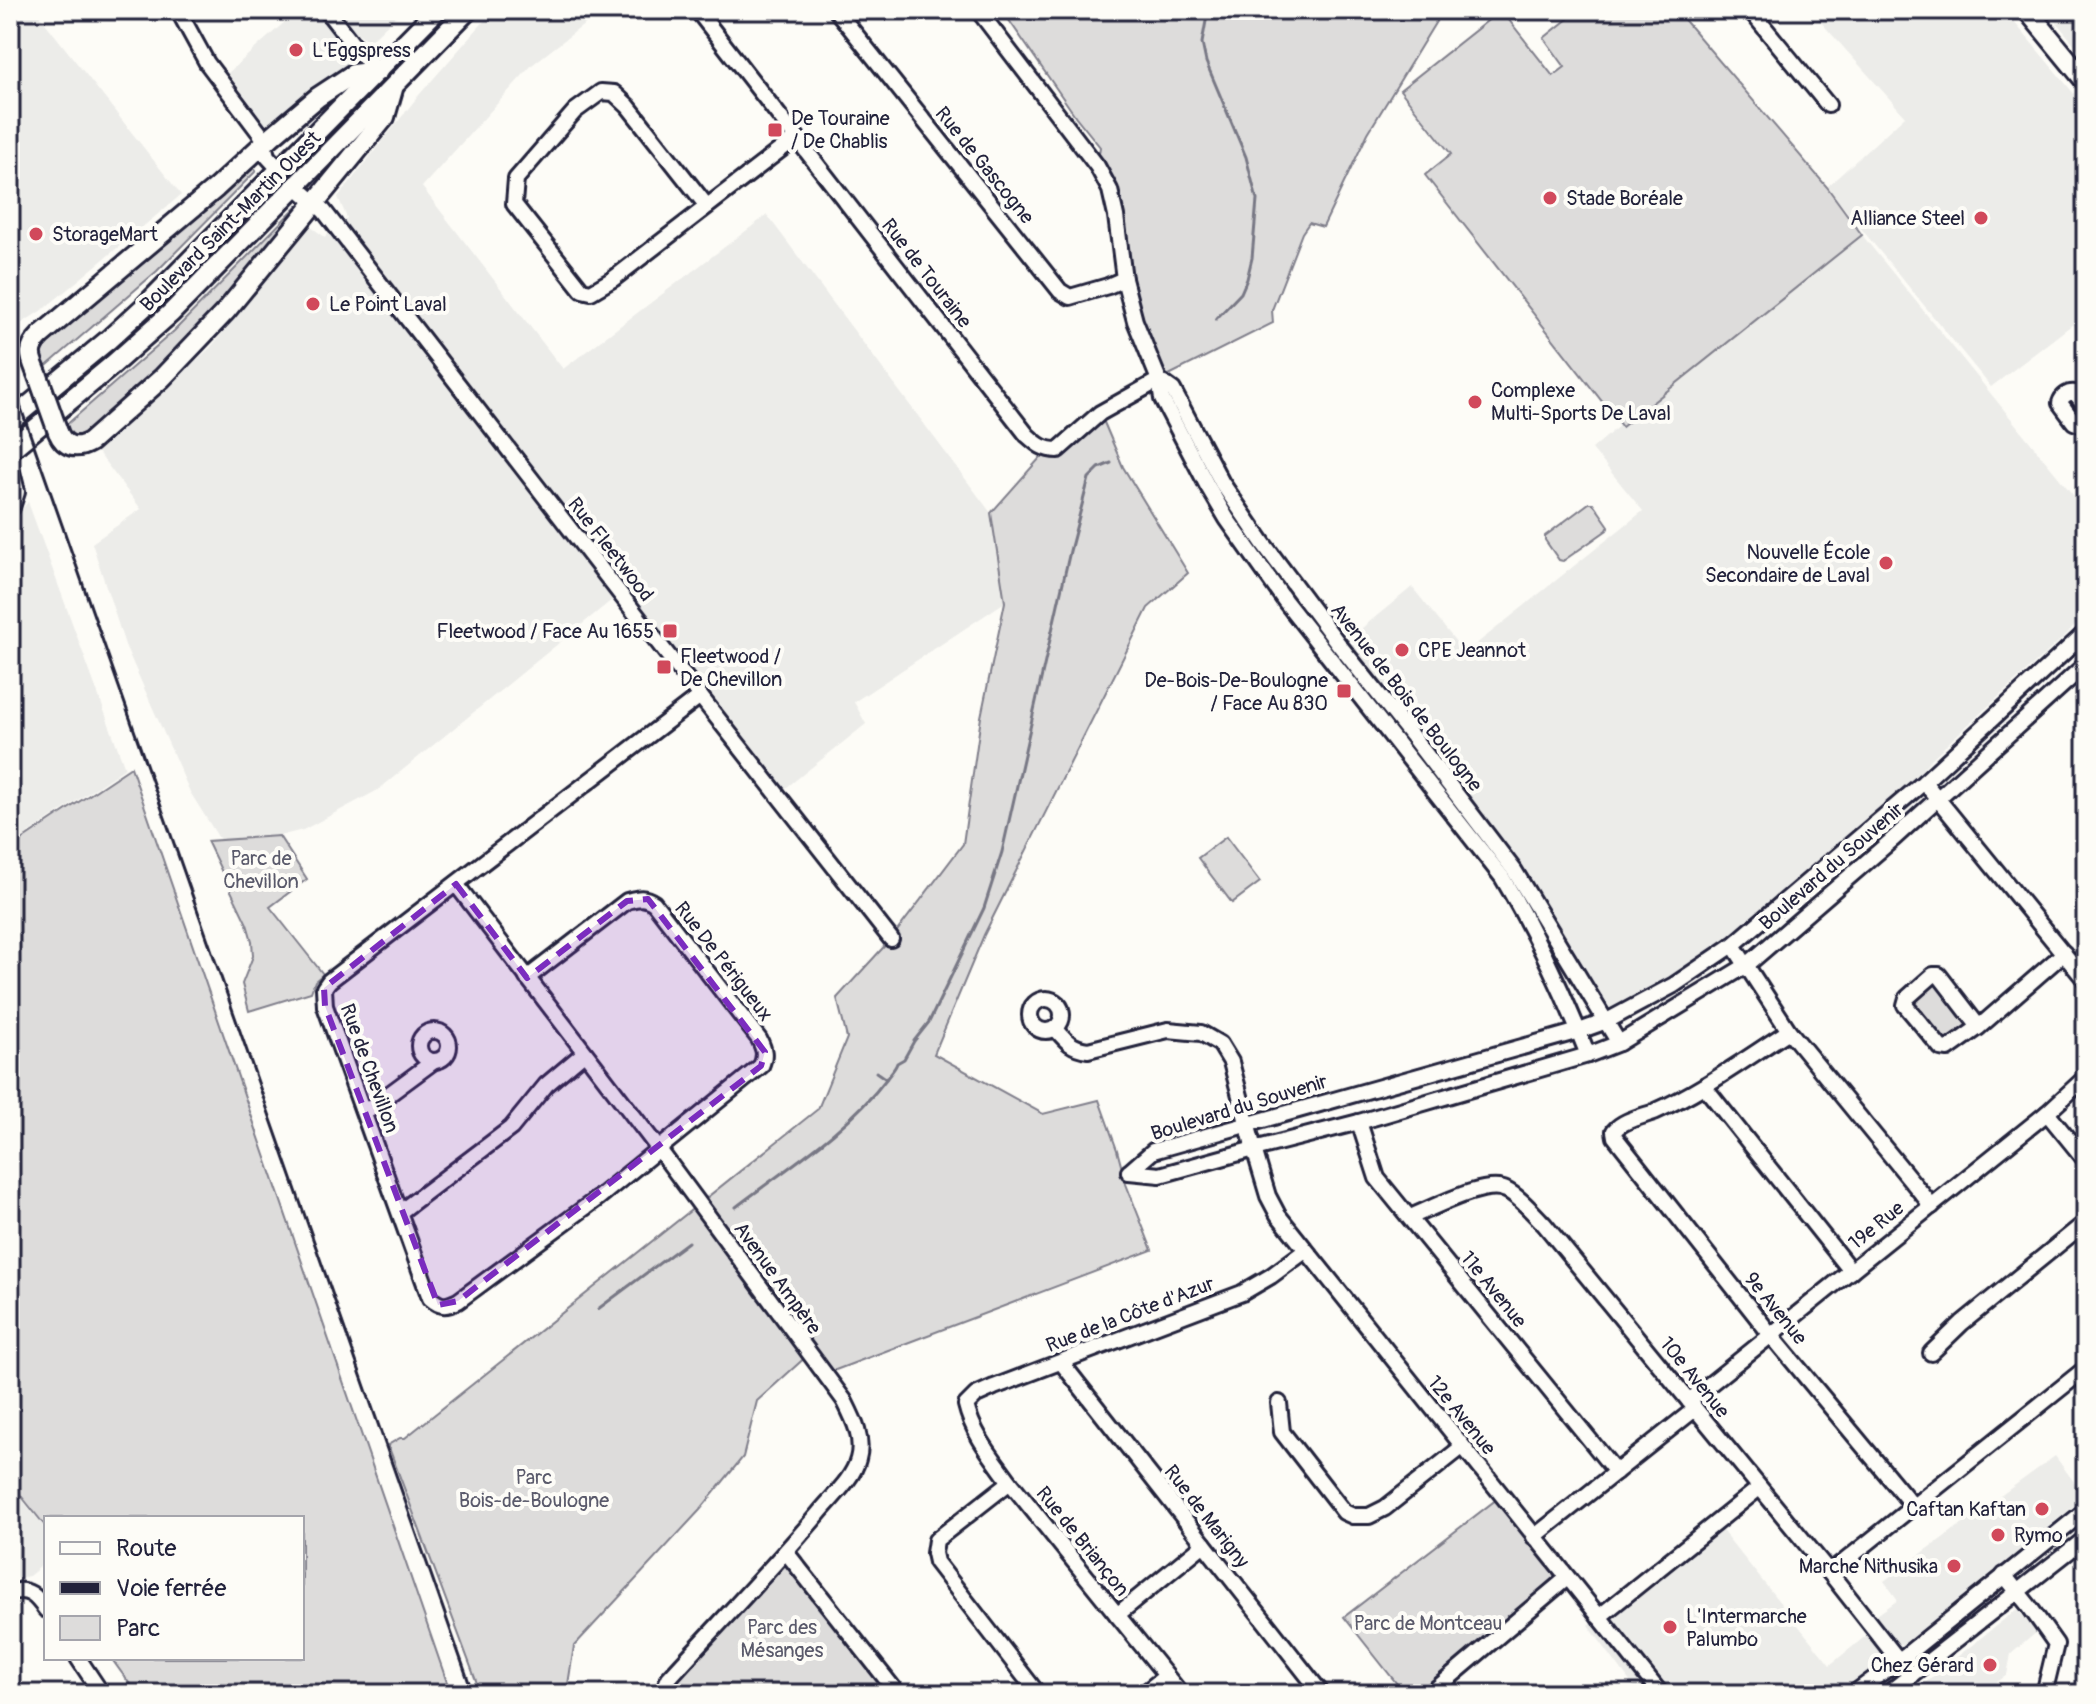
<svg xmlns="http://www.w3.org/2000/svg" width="2096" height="1704" font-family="Pangolin,sans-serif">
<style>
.built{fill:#ecece9}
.green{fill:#dddcdb;stroke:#807f8b;stroke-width:2}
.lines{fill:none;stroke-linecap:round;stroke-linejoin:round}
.stream{stroke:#787885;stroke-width:3}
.minor-casing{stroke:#22223b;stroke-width:20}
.major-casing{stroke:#22223b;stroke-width:24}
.minor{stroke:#fdfcf7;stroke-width:14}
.major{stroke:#fdfcf7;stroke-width:18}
.rail{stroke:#22223b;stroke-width:3}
.major-bridge-casing{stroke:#22223b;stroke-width:24;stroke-linecap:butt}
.major-bridge{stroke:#fdfcf7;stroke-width:18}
.marked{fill:#7b2cbf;fill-opacity:0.2;stroke:#7b2cbf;stroke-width:6;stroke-dasharray:16 10;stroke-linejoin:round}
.poi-dot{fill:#d1495b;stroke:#fdfcf7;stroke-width:3}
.labels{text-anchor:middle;stroke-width:8;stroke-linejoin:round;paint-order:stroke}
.poi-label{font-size:20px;fill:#22223b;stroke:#fdfcf7;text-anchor:start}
.street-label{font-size:20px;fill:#22223b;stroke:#fdfcf7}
.park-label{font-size:20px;fill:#5a5a6b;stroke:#fdfcf7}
</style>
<rect width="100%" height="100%" fill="#fdfcf7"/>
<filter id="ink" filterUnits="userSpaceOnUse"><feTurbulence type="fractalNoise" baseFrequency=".0125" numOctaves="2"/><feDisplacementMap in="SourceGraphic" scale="16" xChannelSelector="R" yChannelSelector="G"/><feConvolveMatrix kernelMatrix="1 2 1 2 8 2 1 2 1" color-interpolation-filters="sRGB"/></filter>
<g filter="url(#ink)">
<g class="built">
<path d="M10,10H35L181,195L45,308L10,331Z"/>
<path d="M298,10H318L353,57L348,65L278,124L273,125L265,123L228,73Z"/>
<path d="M338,10H402L369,42L355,31Z"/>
<path d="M494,10H603L532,65L422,187L563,369L767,215L991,513L1005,602L854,702L866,724L777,795L618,595L378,790L303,830L279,836L220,840L190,792L125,645L92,543L141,509L97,451L210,348L311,227L325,237L347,218L338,197L419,95Z"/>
<path d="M1810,10H2004L2086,108V339L2073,324L1991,387L1827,187L1905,116Z"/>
<path d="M2046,10H2086V58Z"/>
<path d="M1862,235L2086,511V614L2067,634L1931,759L1889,806L1891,810L1674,985L1612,1010L1494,842L1340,646L1412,587L1465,653L1643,511L1592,449L1655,395Z"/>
<path d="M28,502L125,768L10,846V524Z"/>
<path d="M2055,1456L2085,1497L1902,1645L1894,1641L1879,1653L1881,1662L1836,1694H1639L1588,1625L1716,1523L1830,1665L1867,1635V1622L1898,1600L1884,1581Z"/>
<path d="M10,1485L46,1529V1562L29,1576L10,1580Z"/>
<path d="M2017,1609L2037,1632L2011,1654L2007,1675L1981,1694H1911Z"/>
</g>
<g class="green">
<path d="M1002,10H1443L1368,133L1323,227L1309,223L1302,233L1272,310L1273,323L1159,380L1097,166L1100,147L1076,117Z"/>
<path d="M1501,10L1553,76L1565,67L1544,38L1579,10H1676L1827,187L1862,235L1622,427L1425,175L1451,154L1400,90Z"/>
<path d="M251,165L256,171L157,271L42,370L38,352L45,343Z"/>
<path d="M297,206L299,209L258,260L188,340L89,433L72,436L67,432L65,426L174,331Z"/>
<path d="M1100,413L1123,467L1188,573L1148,608L984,935L934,1054L1043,1114L1099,1100L1117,1150L1126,1184L1152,1250L825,1374L808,1355L757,1401L743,1457L700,1510L574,1646L567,1691L563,1694H481L388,1445L400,1438H405L818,1109L847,1038L837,998L891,939L963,844L981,717L1005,602L991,513L1047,450Z"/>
<path d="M1589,503H1593L1609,526L1607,530L1563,561L1559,560L1545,540V536Z"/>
<path d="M131,767L451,1694H137L111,1658H302V1518H46V1527L10,1482V848Z"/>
<path d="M279,836L307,879L270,907L323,974L315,981L311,992L249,1011L242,984L253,956L252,941L247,924L207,841Z"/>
<path d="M1226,837L1260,882L1232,903L1198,858Z"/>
<path d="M1933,983L1938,985L1969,1022V1028L1949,1042L1943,1041L1912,1005L1911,1000Z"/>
<path d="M1501,1496L1567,1578L1430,1694H1405L1344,1617Z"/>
<path d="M786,1552L898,1694H665L669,1678Z"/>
</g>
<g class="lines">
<g class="stream">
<path d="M1210,10L1206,21L1202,43L1206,62L1246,157L1257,200L1252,258L1247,279L1241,293L1216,319"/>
<path d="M876,1072L886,1079"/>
<path d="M736,1207C788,1167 847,1131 887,1078C891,1072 895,1069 897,1063L904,1059L914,1041L929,1022L984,908L1002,852L1070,551L1089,478L1099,468L1111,463"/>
<path d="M598,1309L688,1242"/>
</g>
<g class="minor-casing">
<g id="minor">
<path d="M178,10L207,63L262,136L267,156L280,170"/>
<path d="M326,10L358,51L378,71"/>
<path d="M697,10L1027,435C1037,444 1043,450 1058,450L1100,413L1159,380"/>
<path d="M836,10L1060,291L1070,297L1108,286L1124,279"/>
<path d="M978,10L1097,166L1110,190L1116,216L1124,279L1135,321L1159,380L1162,399L1207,485L1227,519L1285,601L1502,877C1536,934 1564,994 1588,1055"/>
<path d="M1750,10L1828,105"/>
<path d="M296,186L324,211L645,626L891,939"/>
<path d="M706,205L628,106L614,93L601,92L575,111L516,179L514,204L582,290L591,292L613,279L797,137"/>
<path d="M1159,380L1173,390L1222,483L1263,543L1340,646L1415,740L1514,870L1619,1043"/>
<path d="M2086,406L2075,393C2068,392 2062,396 2060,403L2074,422L2086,426"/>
<path d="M1924,782L2086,981"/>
<path d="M456,884L658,1148L844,1400C853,1418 864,1438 858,1459C853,1479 832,1497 819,1513C771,1570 719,1623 669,1678L664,1689L665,1694"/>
<path d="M1733,945L1789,1031L1932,1206"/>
<path d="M527,978L627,901C638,898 644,896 654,903L759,1039C764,1049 766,1055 761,1066L598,1198L458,1301C446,1307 440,1307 430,1298L325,1006L324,988L329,981L700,696"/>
<circle cx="1046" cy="1015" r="16"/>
<path d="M1979,1027L1939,975H1933L1907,998L1905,1005L1941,1048L1948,1049L1979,1027L2064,953"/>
<path d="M1055,1028C1066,1041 1071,1048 1088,1050L1168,1030L1201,1033L1220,1044L1231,1062L1254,1149L1268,1196L1278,1215L1661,1694"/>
<circle cx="434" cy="1046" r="15"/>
<path d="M1789,1031C1745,1059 1702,1091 1654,1112C1641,1117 1623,1120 1614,1131L1615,1137L1771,1335L1913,1506"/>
<path d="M1704,1086L1851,1271"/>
<path d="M365,1112L434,1061"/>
<path d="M2047,1113L2086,1161"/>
<path d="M1359,1122L1377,1178L1616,1472"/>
<path d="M1129,1172L1153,1151L1579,1031L1607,1021L1674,985L1733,945L1924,782L2086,632"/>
<path d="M1129,1172L1160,1175L1254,1149L1359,1122L1588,1055L1619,1043L1747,965L1892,840L2086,664"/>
<path d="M400,1212L511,1128L546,1085L584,1053"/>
<path d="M1410,1217C1431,1209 1486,1179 1506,1190C1519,1196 1534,1214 1544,1224L1830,1573L1911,1676"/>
<path d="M1931,1353L1962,1323L2086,1222"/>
<path d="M1061,1362L1322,1694"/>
<path d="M1689,1401L2047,1113L2086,1077"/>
<path d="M1279,1403L1282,1432L1344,1512L1353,1516H1369L1385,1508L1462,1447"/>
<path d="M1010,1482L936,1540L934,1553L936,1562L1038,1694"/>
<path d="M1534,1537L1695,1409"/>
<path d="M786,1552L898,1694"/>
<path d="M1830,1573L2086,1368"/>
<path d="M2004,1575L2029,1606L2056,1644L2044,1694"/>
<path d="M10,1593C28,1586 37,1597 46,1610"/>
<path d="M1117,1615L1204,1544"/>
<path d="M1599,1617L1759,1488"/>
<path d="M78,1658L102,1694"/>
<path d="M1143,1694L1166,1676"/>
<path d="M1181,1694L1010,1482C993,1458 973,1435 966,1405L976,1395L994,1387L1242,1293L1271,1276L1305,1251"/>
<path d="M1430,1694L1567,1578"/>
<path d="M1853,1694L1906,1655L2086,1510"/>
<path d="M1887,1694L2086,1538"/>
</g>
</g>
<g class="major-casing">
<g id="major">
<path d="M2027,10L2086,82"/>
<path d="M38,376C31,358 25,351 41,335L216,188L272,136L318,97L353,74L378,71"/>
<path d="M10,421L108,340L145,306L437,10"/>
<path d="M58,432C64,447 76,450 90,442L162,378L226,311L385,117L393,89"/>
<path d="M10,450L109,368L171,313L468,10"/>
<path d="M10,472L15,492L10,507"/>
</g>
</g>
<use href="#minor" class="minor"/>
<use href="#major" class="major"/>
<path class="rail" d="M10,377L473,1694"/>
<g class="major-bridge-casing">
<path id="major-bridge" d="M38,376L58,432"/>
</g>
<use href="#major-bridge" class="major-bridge"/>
</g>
</g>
<path class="marked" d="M456,884L527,978L627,901L648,899L765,1052L761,1066L458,1301L438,1305L325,1006L324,988Z"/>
<g class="poi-dot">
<circle cx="296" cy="50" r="8"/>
<rect x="767" y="122" width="16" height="16" rx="4"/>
<circle cx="1550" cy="198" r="8"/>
<circle cx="1981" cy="218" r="8"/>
<circle cx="36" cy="234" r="8"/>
<circle cx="313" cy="304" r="8"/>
<circle cx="1475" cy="402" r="8"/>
<circle cx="1886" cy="563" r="8"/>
<rect x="662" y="623" width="16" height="16" rx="4"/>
<circle cx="1402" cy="650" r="8"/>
<rect x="656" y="659" width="16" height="16" rx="4"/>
<rect x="1336" y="683" width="16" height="16" rx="4"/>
<circle cx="2042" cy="1509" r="8"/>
<circle cx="1998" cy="1535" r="8"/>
<circle cx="1954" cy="1566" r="8"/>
<circle cx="1670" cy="1627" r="8"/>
<circle cx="1990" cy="1665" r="8"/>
</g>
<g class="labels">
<g class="poi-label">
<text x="312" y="57">L'Eggspress</text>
<text x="791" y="125">De Touraine<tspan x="791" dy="23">/ De Chablis</tspan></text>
<text x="1566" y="205">Stade Boréale</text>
<text x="1965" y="225" text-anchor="end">Alliance Steel</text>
<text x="52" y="241">StorageMart</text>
<text x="329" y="311">Le Point Laval</text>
<text x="1491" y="397">Complexe<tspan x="1491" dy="23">Multi-Sports De Laval</tspan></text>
<text x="1870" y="559" text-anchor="end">Nouvelle École<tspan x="1870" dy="23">Secondaire de Laval</tspan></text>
<text x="654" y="638" text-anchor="end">Fleetwood / Face Au 1655</text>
<text x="1418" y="657">CPE Jeannot</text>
<text x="680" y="663">Fleetwood /<tspan x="680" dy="23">De Chevillon</tspan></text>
<text x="1328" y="687" text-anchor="end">De-Bois-De-Boulogne<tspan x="1328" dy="23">/ Face Au 830</tspan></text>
<text x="2026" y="1516" text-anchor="end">Caftan Kaftan</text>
<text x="2014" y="1542">Rymo</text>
<text x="1938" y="1573" text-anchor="end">Marche Nithusika</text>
<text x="1686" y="1623">L'Intermarche<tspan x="1686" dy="23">Palumbo</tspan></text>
<text x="1974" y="1672" text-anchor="end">Chez Gérard</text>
</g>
<g class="street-label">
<text transform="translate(985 165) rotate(51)" y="7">Rue de Gascogne</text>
<text transform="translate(230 221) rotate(-45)" y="7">Boulevard Saint-Martin Ouest</text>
<text transform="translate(927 273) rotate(52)" y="7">Rue de Touraine</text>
<text transform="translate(611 549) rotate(52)" y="7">Rue Fleetwood</text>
<text transform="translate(1407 697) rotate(52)" y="7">Avenue de Bois de Boulogne</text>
<text transform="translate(1831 866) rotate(-41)" y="7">Boulevard du Souvenir</text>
<text transform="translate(724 961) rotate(52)" y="7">Rue De Périgueux</text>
<text transform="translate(370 1068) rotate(70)" y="7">Rue de Chevillon</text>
<text transform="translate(1239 1107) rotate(-17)" y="7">Boulevard du Souvenir</text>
<text transform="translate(1876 1225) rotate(-39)" y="7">19e Rue</text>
<text transform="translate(778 1278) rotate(54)" y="7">Avenue Ampère</text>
<text transform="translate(1494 1289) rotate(51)" y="7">11e Avenue</text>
<text transform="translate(1776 1308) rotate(51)" y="7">9e Avenue</text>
<text transform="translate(1130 1314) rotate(-21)" y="7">Rue de la Côte d'Azur</text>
<text transform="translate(1695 1377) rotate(51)" y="7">10e Avenue</text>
<text transform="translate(1462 1415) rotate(51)" y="7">12e Avenue</text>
<text transform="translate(1207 1516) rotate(52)" y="7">Rue de Marigny</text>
<text transform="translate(1083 1541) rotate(51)" y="7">Rue de Briançon</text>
</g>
<g class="park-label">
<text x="261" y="865">Parc de<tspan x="261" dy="23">Chevillon</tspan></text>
<text x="534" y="1484">Parc<tspan x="534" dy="23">Bois-de-Boulogne</tspan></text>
<text x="1428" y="1630">Parc de Montceau</text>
<text x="782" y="1634">Parc des<tspan x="782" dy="23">Mésanges</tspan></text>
</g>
</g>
<rect width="2096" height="1704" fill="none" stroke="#fdfcf7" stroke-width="40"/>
<rect x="20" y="20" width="2056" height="1664" fill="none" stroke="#22223b" stroke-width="3" filter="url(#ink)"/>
<rect x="44" y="1516" width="260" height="144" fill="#fdfcf7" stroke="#a5a5ac" stroke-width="2"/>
<rect x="60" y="1542" width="40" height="12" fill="#fdfcf7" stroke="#a5a5ac" stroke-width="2"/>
<text x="116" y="1556" font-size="24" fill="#22223b">Route</text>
<rect x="60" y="1582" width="40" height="12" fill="#22223b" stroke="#a5a5ac" stroke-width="2"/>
<text x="116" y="1596" font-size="24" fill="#22223b">Voie ferrée</text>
<rect x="60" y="1616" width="40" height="24" fill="#dddcdb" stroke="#a5a5ac" stroke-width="2"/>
<text x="116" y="1636" font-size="24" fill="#22223b">Parc</text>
</svg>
